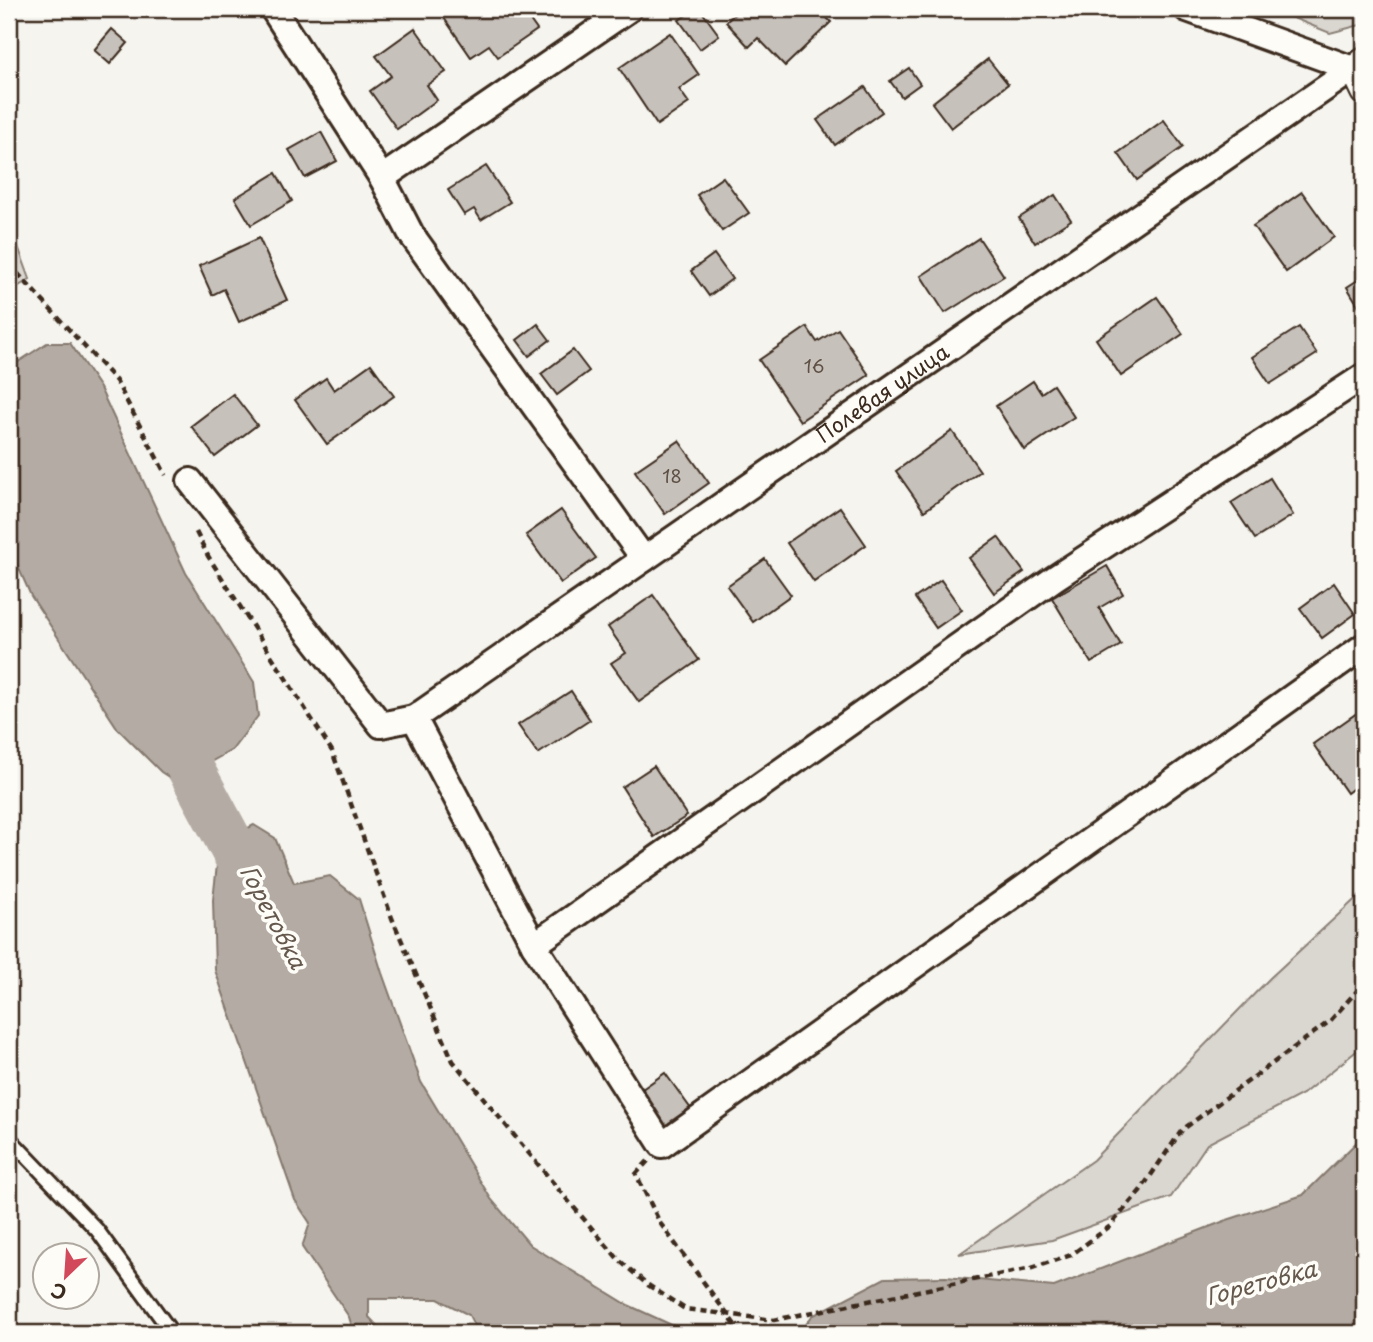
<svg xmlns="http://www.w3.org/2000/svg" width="1373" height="1342" font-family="'Playpen Sans',sans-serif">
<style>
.green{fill:#dad6d0;stroke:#8a8077;stroke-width:2}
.water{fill:#b4aca4;stroke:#84786e;stroke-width:2}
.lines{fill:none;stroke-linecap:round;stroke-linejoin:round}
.river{stroke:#b4aca4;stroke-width:47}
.building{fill:#c7c1bb;stroke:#3b2a1e;stroke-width:2}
.lane-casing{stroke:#3b2a1e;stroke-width:18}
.street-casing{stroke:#3b2a1e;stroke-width:30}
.path{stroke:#3b2a1e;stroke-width:4.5;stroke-dasharray:7 5;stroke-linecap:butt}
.lane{stroke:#fdfcf7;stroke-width:12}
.street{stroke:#fdfcf7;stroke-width:24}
.labels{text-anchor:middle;stroke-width:7;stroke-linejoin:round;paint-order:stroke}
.number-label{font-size:18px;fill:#5e5045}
.street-label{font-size:21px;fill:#3b2a1e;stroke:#fdfcf7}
.water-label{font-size:23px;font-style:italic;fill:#65584d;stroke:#fdfcf7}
</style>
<rect width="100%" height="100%" fill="#f5f4ee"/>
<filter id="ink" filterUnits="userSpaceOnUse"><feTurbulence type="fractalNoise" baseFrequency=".0143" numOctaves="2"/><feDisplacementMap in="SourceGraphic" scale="14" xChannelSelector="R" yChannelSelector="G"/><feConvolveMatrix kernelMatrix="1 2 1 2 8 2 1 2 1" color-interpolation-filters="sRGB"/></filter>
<g filter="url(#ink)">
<g class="green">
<path d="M1271,9H1364V24L1330,33Z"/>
<path d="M9,222L30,279L9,292Z"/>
<path d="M1364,891V1045L1303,1094L1207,1144L1171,1197L1052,1240L959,1254L1093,1160L1270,978Z"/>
</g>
<g class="water">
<path d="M47,343H70L100,388L186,573L254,682L258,716L232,750L207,764L211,781L228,795L232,810L218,821L205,824L190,791L161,772L118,729L31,596L9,546V368Z"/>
<path d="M254,825L275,838L294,883L330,876L359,899L382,973L421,1082L491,1199L530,1245L628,1305L689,1333H478L469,1315L438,1299H369V1317L384,1333H354L349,1317L302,1247L310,1223L295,1200L215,970L213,900L219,847L228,838Z"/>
<path d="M1364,1135V1333H800L812,1316L885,1278L946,1277L1054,1287L1227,1220L1303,1195Z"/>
</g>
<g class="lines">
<path class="river" d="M189,766L258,895"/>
</g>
<g class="building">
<path d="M450,9H522L537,30L498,57L489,45L471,57L442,15Z"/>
<path d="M695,9H700L719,35L700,49L679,20Z"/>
<path d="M740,9H818L831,22L785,66L758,38L749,47L726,22Z"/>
<path d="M415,28L446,72L427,85L437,100L397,129L370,91L391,76L376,56Z"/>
<path d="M112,29L128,43L110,64L94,50Z"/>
<path d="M670,33L699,75L679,89L689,103L657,125L619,68Z"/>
<path d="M988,59L1008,84L951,128L932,103Z"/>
<path d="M909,68L920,84L902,97L890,81Z"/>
<path d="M865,87L882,112L835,145L817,120Z"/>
<path d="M1164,120L1183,147L1137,180L1118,153Z"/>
<path d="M321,132L337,161L305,178L289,150Z"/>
<path d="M486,166L510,202L481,220L474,209L464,215L448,190Z"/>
<path d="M276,173L292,201L251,225L235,198Z"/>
<path d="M723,177L749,213L722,231L697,195Z"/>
<path d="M1302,192L1334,237L1286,272L1253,226Z"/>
<path d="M1055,195L1071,220L1035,243L1019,218Z"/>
<path d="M259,238L287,300L239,322L224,289L212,295L199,266Z"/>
<path d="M979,238L1004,276L945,313L921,276Z"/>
<path d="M714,254L732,279L709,296L691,271Z"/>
<path d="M1364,276V315L1347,287Z"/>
<path d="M1157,297L1183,334L1121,376L1096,339Z"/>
<path d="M538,324L550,340L529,356L517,340Z"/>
<path d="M807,327L817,342L838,329L869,375L800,421L759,360Z"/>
<path d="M1299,327L1317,354L1270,384L1252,357Z"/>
<path d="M573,350L589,371L557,395L541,374Z"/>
<path d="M371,364L394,396L327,444L295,400L326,378L334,390Z"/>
<path d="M1033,381L1041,393L1053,385L1074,417L1024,450L996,406Z"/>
<path d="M233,394L257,425L215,457L191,426Z"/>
<path d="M952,431L980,471L924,511L896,471Z"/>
<path d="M679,441L709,483L665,514L635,471Z"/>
<path d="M1270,478L1293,515L1255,539L1231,503Z"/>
<path d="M840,507L866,545L814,582L787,543Z"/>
<path d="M561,510L596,558L561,583L526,535Z"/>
<path d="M998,537L1024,572L994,593L969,558Z"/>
<path d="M765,559L791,595L753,622L727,586Z"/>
<path d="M1107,566L1123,594L1099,608L1121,645L1091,663L1052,598Z"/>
<path d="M941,580L962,610L936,628L915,598Z"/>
<path d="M1334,583L1355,614L1322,638L1300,608Z"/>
<path d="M653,595L699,660L639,702L611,663L626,653L608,627Z"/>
<path d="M571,691L590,720L538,754L518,725Z"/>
<path d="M1364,708V780L1347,793L1313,744Z"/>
<path d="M654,766L687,816L654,837L622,787Z"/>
<path d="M665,1073L691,1109L664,1128L638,1092Z"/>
</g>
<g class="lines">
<g class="lane-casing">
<path id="lane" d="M9,1138L97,1230L172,1333"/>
</g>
<g class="street-casing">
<g id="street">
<path d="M273,9L382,178L411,234L644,559"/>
<path d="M1187,9L1353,69L1364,92"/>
<path d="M382,178L629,9"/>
<path d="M190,481L381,725L414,718L534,945L662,1145L1364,646"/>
<path id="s1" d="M414,718L1353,69L1364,60"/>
<path d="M534,945L1055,578L1364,376"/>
</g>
</g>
<g class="path">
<path d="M9,264L116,381L166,475"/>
<path d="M196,532L208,556L332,751L392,918L453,1061L564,1196L620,1261L648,1285L685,1309L774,1320L1032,1268L1071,1255L1109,1227L1140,1191L1182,1130L1330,1021L1364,983"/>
<path d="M648,1161L636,1174L660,1223L741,1333"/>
</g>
<use href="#lane" class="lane"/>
<use href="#street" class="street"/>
</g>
</g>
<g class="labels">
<g class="number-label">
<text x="814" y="373">16</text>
<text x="672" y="483">18</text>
</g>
<g class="street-label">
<text dy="7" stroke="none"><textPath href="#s1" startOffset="570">Полевая улица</textPath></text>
</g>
<g class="water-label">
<text transform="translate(273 917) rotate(62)" y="8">Горетовка</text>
<text transform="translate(1261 1283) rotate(-15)" y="8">Горетовка</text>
</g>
</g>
<rect width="1373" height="1342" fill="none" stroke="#fdfcf7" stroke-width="35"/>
<rect x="18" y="18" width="1338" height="1307" fill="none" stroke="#3b2a1e" stroke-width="2.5" filter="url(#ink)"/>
<g transform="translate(66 1276) rotate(205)"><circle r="33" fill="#fdfcf7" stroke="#afa8a0" stroke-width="2"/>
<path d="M0-5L12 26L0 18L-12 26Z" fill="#d1495b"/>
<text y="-10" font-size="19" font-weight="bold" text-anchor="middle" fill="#3b2a1e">С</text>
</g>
</svg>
